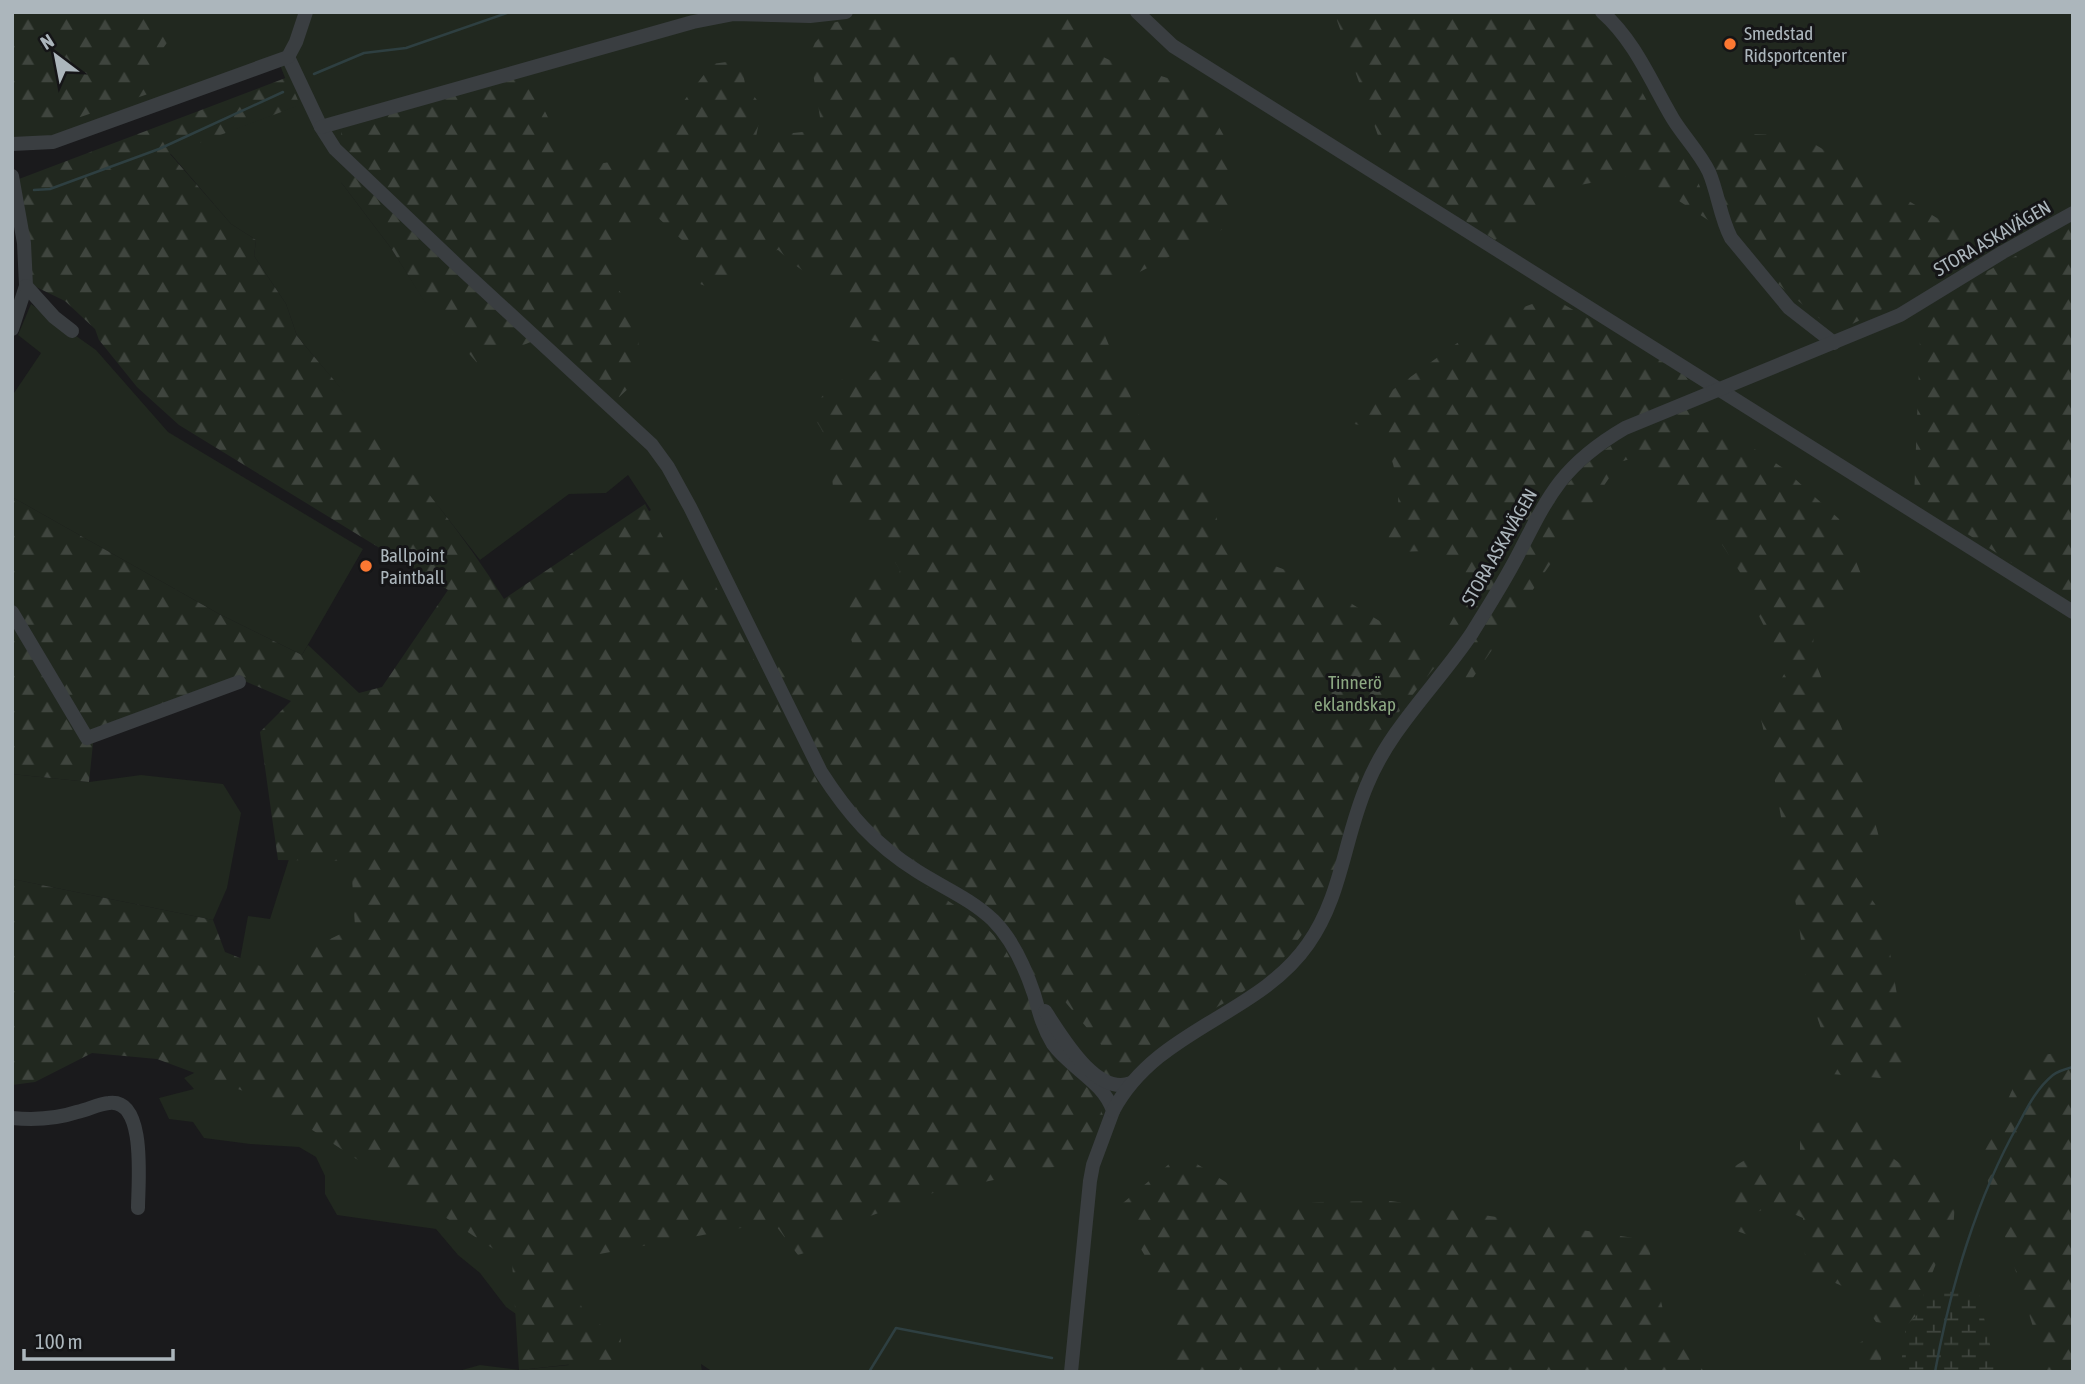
<svg xmlns="http://www.w3.org/2000/svg" width="2085" height="1384" font-family="'Asap Condensed',sans-serif">
<style>
.green{fill:#21281f;fill-rule:evenodd}
.forest{fill:url(#forest-firs)}
.wetland{fill:url(#wetland-marsh)}
.lines{fill:none;stroke-linecap:round;stroke-linejoin:round}
.stream{stroke:#2e3f41;stroke-width:2.5}
.minor{stroke:#3a3e41;stroke-width:14}
.poi-dot{fill:#fc7832;stroke:#151517;stroke-width:2.5}
.labels{text-anchor:middle;stroke-width:6;stroke-linejoin:round;paint-order:stroke}
.poi-label{font-size:19px;fill:#acb6bc;stroke:#151517;text-anchor:start}
.street-label{font-size:19px;fill:#acb6bc;stroke:#151517}
.park-label{font-size:19px;fill:#8ca882;stroke:#151517}
</style>
<defs>
<pattern id="forest-firs" width="22" height="20" patternUnits="userSpaceOnUse" patternTransform="scale(1.75)"><rect width="22" height="20" fill="#21281f"/><path d="M5 1l3.5 6h-7zM16 11l3.5 6h-7z" fill="#3f453e"/></pattern>
<pattern id="wetland-marsh" width="20" height="14" patternUnits="userSpaceOnUse" patternTransform="scale(1.75)"><rect width="20" height="14" fill="#21281f"/><path d="M1 5h8M5 5V1M11 12h8M15 12V8" fill="none" stroke="#3f453e"/></pattern>
</defs>
<rect width="100%" height="100%" fill="#1a1a1c"/>
<g class="green">
<path d="M12,12H2073V1372H713L701,1364L702,1372H455L480,1365L519,1370L569,1365L519,1316L506,1307L480,1273L458,1255L436,1229L337,1215L325,1194V1176L316,1157L299,1147L250,1144L204,1138L193,1122L169,1119L159,1098L194,1089L184,1078L210,1065L236,981L248,916L270,919L302,818L390,690L507,603L651,510L628,475L606,493L569,494L480,560L442,511L297,336L286,304L254,256L256,240L231,224L170,153L296,106L280,65L84,133L12,144ZM341,182L369,210L452,333L426,303L391,248Z"/>
<path d="M31,304L96,350L168,432L363,549L302,655L219,614L12,497V396L41,353L18,335Z"/>
<path d="M12,774L89,782L141,775L223,784L241,813L227,888L213,920L12,879Z"/>
</g>
<g class="forest">
<path d="M12,12H157L169,40L143,76L148,94L48,128L23,115L12,101Z"/>
<path d="M888,12H901C902,24 901,39 910,48C932,68 1005,51 1033,48L1046,34L1050,12H1085C1084,67 1118,60 1161,76C1167,78 1175,80 1181,83C1200,96 1224,130 1231,152C1235,166 1228,210 1227,227L1089,298L1149,440L1192,468L1211,500L1220,529L1256,559L1313,580L1412,641L1438,663C1410,699 1370,743 1356,786C1346,816 1342,848 1332,878C1323,907 1305,932 1286,955C1256,992 1207,1009 1169,1037C1158,1046 1127,1079 1116,1078C1107,1077 1100,1070 1093,1066L1102,1046L1057,992L1044,1002L1016,934L998,917L871,832L819,758L767,655L778,648L801,683H827L848,672L855,651L848,630V589L855,577L873,575L886,581L898,578L900,570C892,557 884,546 873,536C860,526 847,518 838,503C830,487 833,472 831,455C828,438 820,426 810,412L824,394L841,380L871,376L897,345L848,336L851,305L846,291C818,285 799,269 778,250L759,254C738,275 731,300 696,282L694,269L696,253L653,213L635,216C622,236 616,257 612,280C618,291 628,300 634,311C646,333 634,362 631,386L616,400L566,357L553,333L544,332L530,323L341,144V132L346,127L526,73L573,168L641,157L712,64L741,60L745,84L762,107L756,137L822,130L810,54L815,43L831,23Z"/>
<path d="M1334,12H1579L1617,46L1660,125L1689,158L1714,224L1638,174L1564,188L1495,240L1391,172Z"/>
<path d="M288,77L300,105L170,154L231,224L256,240L254,256L286,304L297,336C368,422 445,505 504,599L645,504L678,565L713,581L838,821L871,850L983,924L1003,945L1022,981L1049,1051L1095,1095L1104,1118L1078,1162L933,1193L854,1222L839,1242L798,1255L773,1222L567,1260L585,1318L621,1334L620,1359L519,1370L512,1261L265,1099L157,1059L92,1053L35,1082L12,1085V879L213,920L225,952L268,969L355,927L351,861L278,860L260,732L291,701L240,679L94,734L89,782L12,774V497L219,614L302,655L308,645L359,693L382,687L448,590L179,425L137,387L99,340L95,329L65,301L32,285L19,179Z"/>
<path d="M1752,134L1801,136L1985,247L1921,290L1836,332L1774,281L1728,219L1708,155Z"/>
<path d="M351,172L533,341L478,364L426,304L391,248L341,182Z"/>
<path d="M2073,225V603L1914,499L1921,314L1982,274Z"/>
<path d="M1551,297L1684,374L1692,386L1689,397L1587,449L1478,612L1441,660L1438,657L1444,635L1465,596L1456,563L1429,551L1394,552L1383,534L1398,523C1400,497 1397,446 1372,430C1364,425 1350,423 1340,421L1387,394L1489,320Z"/>
<path d="M1697,405L1700,413L1783,468L1839,519L1861,574L1816,615L1812,654L1866,789L1883,852L1845,861L1884,917L1908,1061L1881,1078L1831,1074L1824,1037L1807,988L1798,917L1774,776L1760,715L1786,671L1758,614L1745,580L1699,509L1630,459L1620,462L1468,685L1452,670C1470,644 1490,617 1506,589C1533,542 1554,486 1600,453C1629,432 1664,420 1697,405Z"/>
<path d="M2073,1051V1372H2047L1981,1159L2027,1057Z"/>
<path d="M1842,1115L1877,1126L1890,1156L1934,1189L1955,1201L1953,1232L1937,1261L1926,1289L1919,1313L1906,1326L1876,1322L1856,1292L1833,1282L1806,1275L1803,1218L1773,1205L1755,1213L1751,1236L1734,1230L1735,1166L1750,1157L1775,1178L1800,1167V1128Z"/>
<path d="M1181,1154L1267,1208L1319,1202L1391,1201L1647,1240L1663,1310L1704,1372H1162L1169,1368L1179,1314L1117,1208Z"/>
<path d="M1866,1339L1882,1341L1881,1360L1863,1364L1853,1347Z"/>
</g>
<path class="wetland" d="M1925,1289L1979,1295L1996,1372H1900L1906,1326L1919,1313Z"/>
<g class="lines">
<g class="stream">
<path d="M314,74L364,53L406,48L510,12"/>
<path d="M34,190L50,189L159,149L283,92"/>
<path d="M869,1372L896,1328L1052,1358"/>
<path d="M1935,1372C1950,1288 1977,1197 2019,1123C2028,1106 2037,1088 2053,1075C2058,1071 2066,1069 2073,1067"/>
</g>
<g class="minor">
<path d="M1137,12L1173,46L2073,612"/>
<path d="M1602,12C1635,41 1651,82 1673,119C1684,137 1700,153 1709,172C1718,193 1720,217 1731,238L1789,308L1834,343"/>
<path d="M288,57L321,127L335,149L458,266L652,445L668,467L690,507L821,772C848,814 874,844 917,871C942,887 971,899 993,920C1013,940 1025,967 1034,994C1039,1012 1043,1028 1053,1044C1070,1068 1104,1082 1113,1111L1093,1165L1090,1181L1071,1372"/>
<path d="M321,127L693,22L734,14L810,16L846,12"/>
<path d="M12,144L53,142L288,57L296,42L306,12"/>
<path d="M12,176L24,243L26,286L12,329"/>
<path d="M26,286L54,317L72,331"/>
<path d="M12,612L87,738L239,682"/>
<path d="M1045,1011C1061,1035 1096,1097 1131,1083"/>
<path d="M1113,1111C1157,1028 1258,1016 1308,944C1342,896 1344,838 1367,785C1390,728 1438,684 1472,633C1488,607 1504,582 1518,555C1531,530 1543,504 1560,482C1578,459 1601,442 1625,428L1900,315L2003,252L2073,213"/>
<path d="M12,1118C34,1120 56,1119 77,1112C88,1110 98,1104 109,1103C147,1098 138,1184 138,1208"/>
</g>
</g>
<g class="poi-dot">
<circle cx="1730" cy="44" r="7"/>
<circle cx="366" cy="566" r="7"/>
</g>
<g class="labels">
<g class="poi-label">
<text x="1744" y="40">Smedstad<tspan x="1744" dy="22">Ridsportcenter</tspan></text>
<text x="380" y="562">Ballpoint<tspan x="380" dy="22">Paintball</tspan></text>
</g>
<g class="street-label">
<text transform="translate(1992 238) rotate(-30)" y="7">STORA ASKAVÄGEN</text>
<text transform="translate(1499 547) rotate(-60)" y="7">STORA ASKAVÄGEN</text>
</g>
<g class="park-label">
<text x="1355" y="689">Tinnerö<tspan x="1355" dy="22">eklandskap</tspan></text>
</g>
</g>
<rect width="2085" height="1384" fill="none" stroke="#acb6bc" stroke-width="28"/>
<g transform="translate(56 56) rotate(328)" stroke="#151517" stroke-width="5" paint-order="stroke">
<path d="M0-5L12 26L0 18L-12 26Z" fill="#acb6bc"/>
<text y="-10" font-size="19" font-weight="bold" text-anchor="middle" fill="#acb6bc">N</text>
</g>
<path d="M24 1349v10h149v-10" fill="none" stroke="#acb6bc" stroke-width="3.5"/>
<text x="35" y="1349" font-size="21" fill="#acb6bc" stroke="#151517" stroke-width="5" paint-order="stroke">100 m</text>
</svg>
